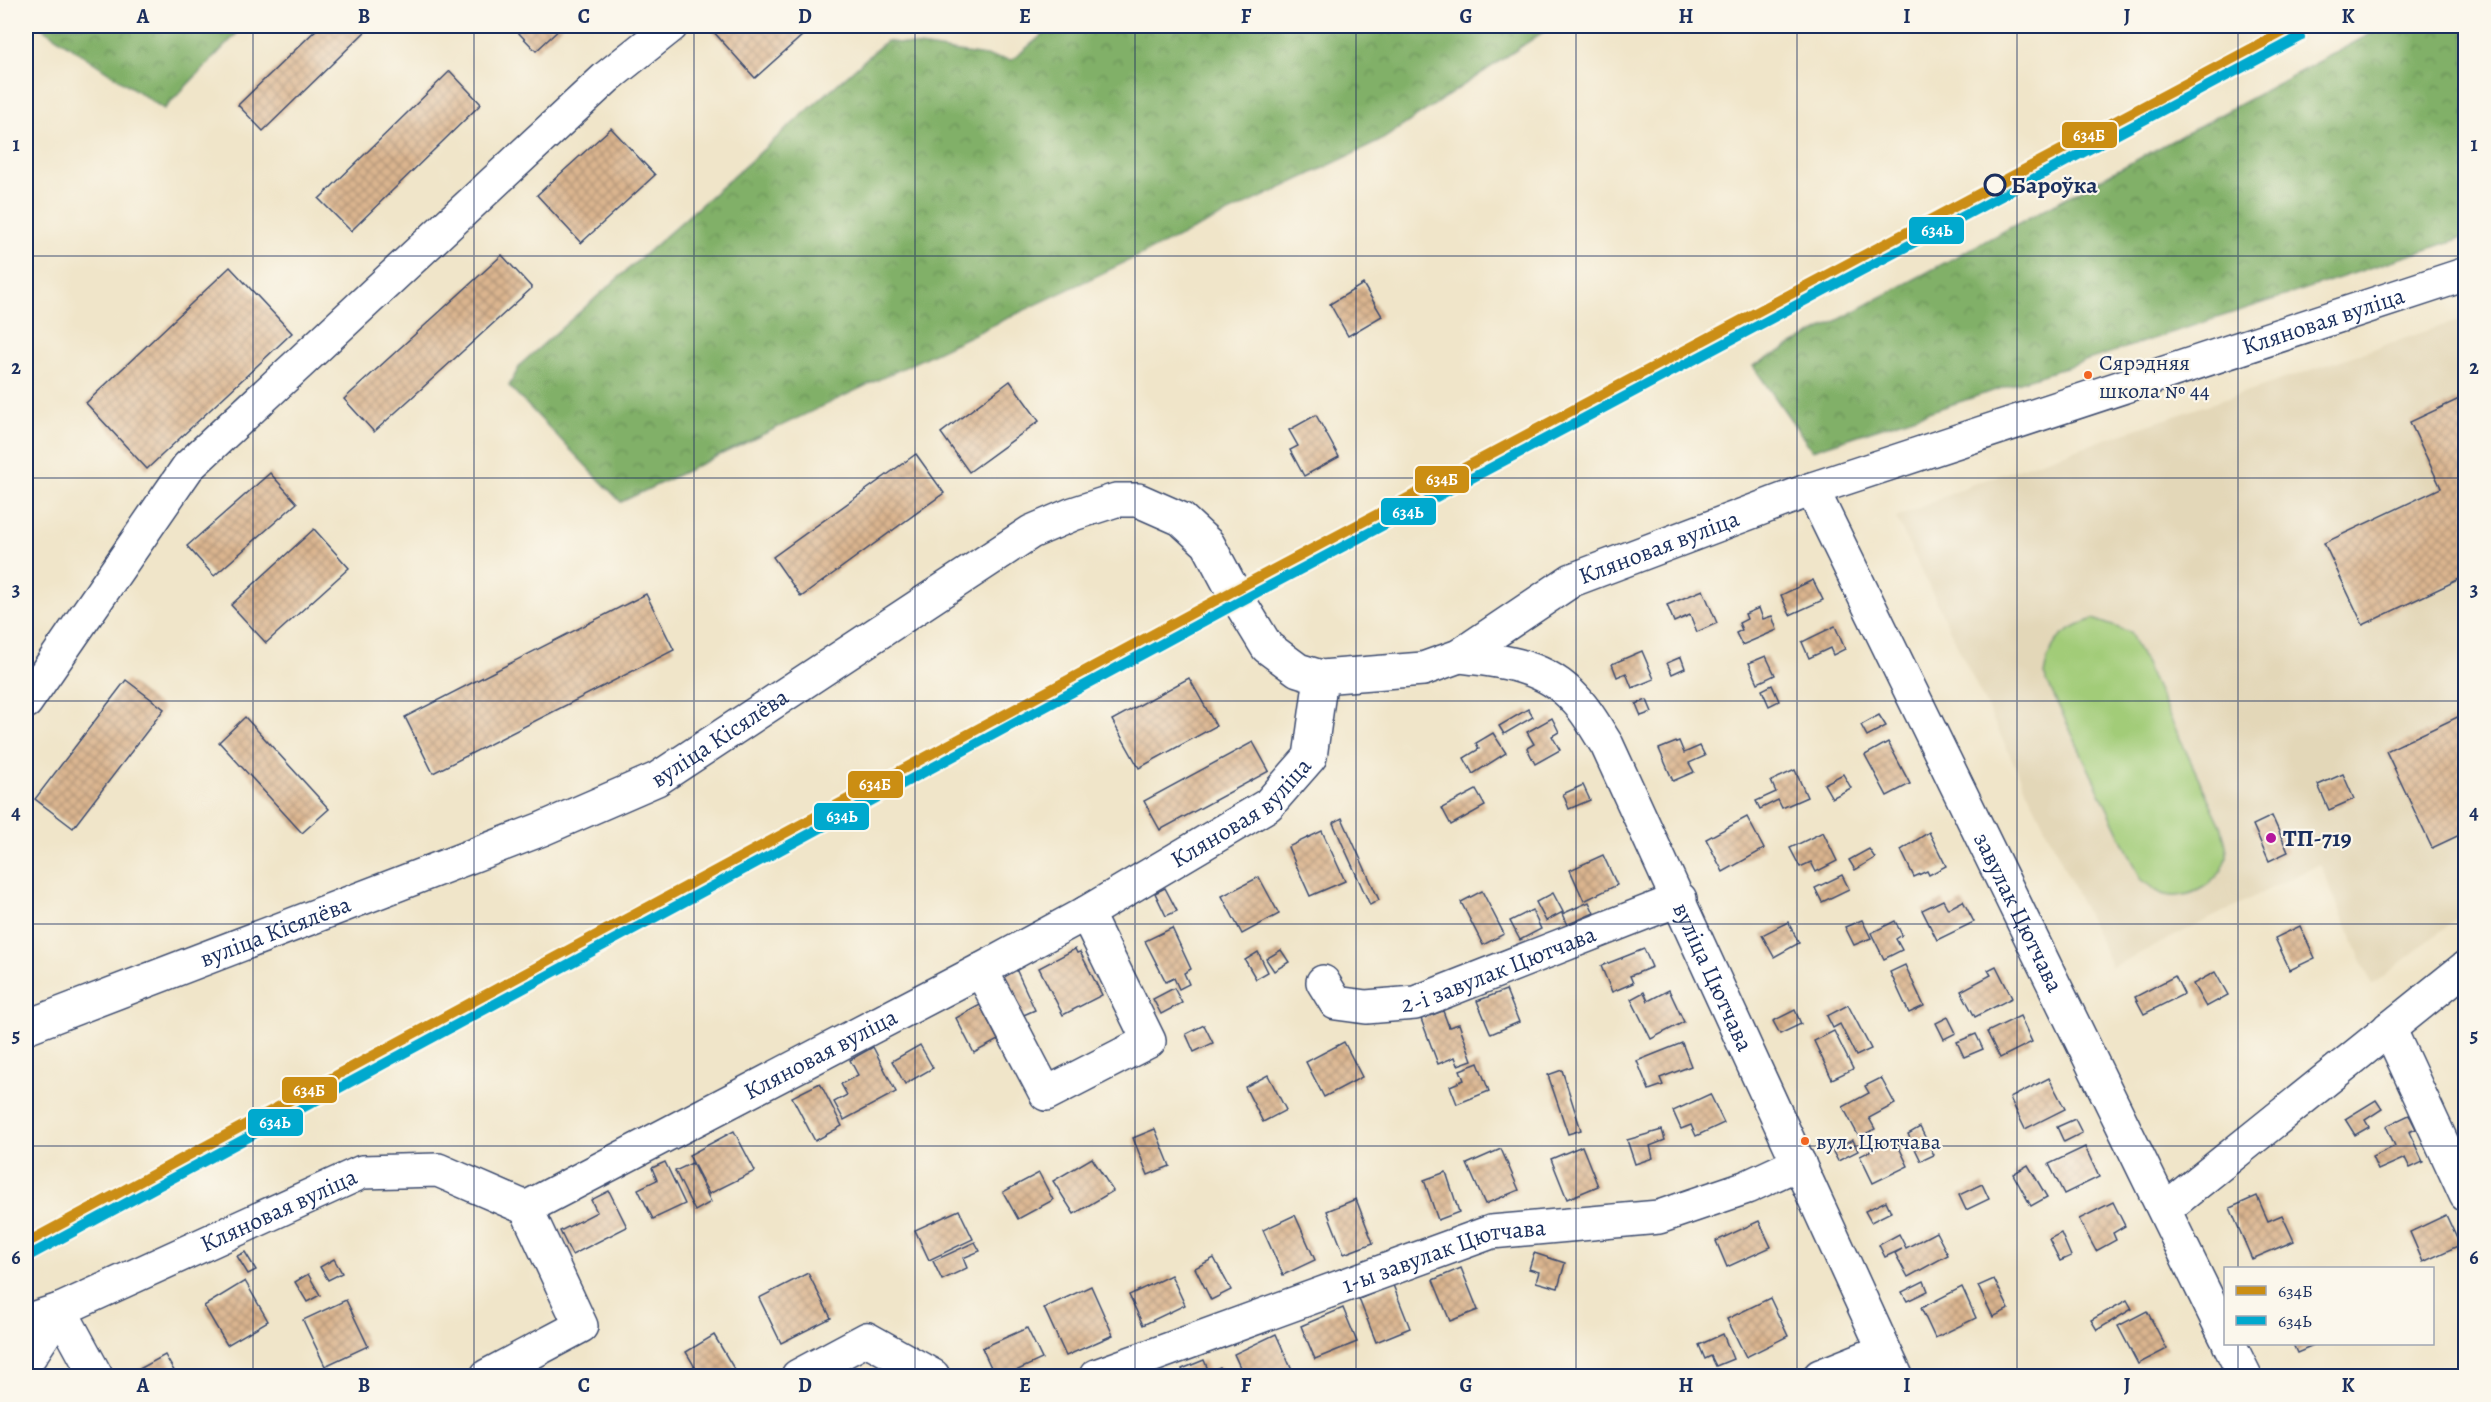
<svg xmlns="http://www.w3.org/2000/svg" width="2491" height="1402" font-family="Alegreya,serif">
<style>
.built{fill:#e3d7b8}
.forest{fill:url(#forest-crowns);stroke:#4e7063;stroke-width:1.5}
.garden{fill:#a2cc78;stroke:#5e7e6b;stroke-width:1.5}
.building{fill:url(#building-cross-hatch)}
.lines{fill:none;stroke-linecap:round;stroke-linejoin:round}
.minor-casing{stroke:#3b4a6e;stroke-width:36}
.minor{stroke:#fff;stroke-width:33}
.rail-1-casing{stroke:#fbf7ec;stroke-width:15}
.rail-2-casing{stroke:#fbf7ec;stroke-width:15}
.rail-1{stroke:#cb8e13;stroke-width:10}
.rail-2{stroke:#00a9ce;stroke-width:10}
.grid{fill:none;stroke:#1b2f5e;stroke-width:1.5;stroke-opacity:0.55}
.stop-dot{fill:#fbf7ec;stroke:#1b2f5e;stroke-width:3}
.bus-dot{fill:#f26522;stroke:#fbf7ec;stroke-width:2}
.poi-dot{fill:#b5179e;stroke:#fbf7ec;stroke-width:2}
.labels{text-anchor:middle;stroke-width:4.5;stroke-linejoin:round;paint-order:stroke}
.bus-label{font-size:22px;fill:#1b2f5e;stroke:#fbf7ec;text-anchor:start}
.stop-label{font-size:24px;font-weight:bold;fill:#1b2f5e;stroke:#fbf7ec;text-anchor:start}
.street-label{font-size:24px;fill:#1b2f5e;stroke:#fbf7ec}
.poi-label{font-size:24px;font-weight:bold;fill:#1b2f5e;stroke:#fbf7ec;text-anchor:start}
.line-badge{stroke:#fbf7ec;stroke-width:2}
.badge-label{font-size:16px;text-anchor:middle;font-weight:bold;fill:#fff}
.neatline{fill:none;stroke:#1b2f5e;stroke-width:2}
.grid-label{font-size:20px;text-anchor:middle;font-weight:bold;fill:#1b2f5e}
</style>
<defs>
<pattern id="forest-crowns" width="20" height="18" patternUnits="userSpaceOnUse" patternTransform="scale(1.5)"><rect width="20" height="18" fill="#81b068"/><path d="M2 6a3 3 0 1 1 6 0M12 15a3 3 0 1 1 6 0" fill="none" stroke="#699059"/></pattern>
<pattern id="building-cross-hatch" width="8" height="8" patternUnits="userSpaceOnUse" patternTransform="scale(1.5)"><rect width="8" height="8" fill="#dbb58f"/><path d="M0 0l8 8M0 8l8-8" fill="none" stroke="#b19478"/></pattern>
</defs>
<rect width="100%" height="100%" fill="#fbf7ec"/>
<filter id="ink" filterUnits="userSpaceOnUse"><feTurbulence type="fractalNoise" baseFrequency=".0167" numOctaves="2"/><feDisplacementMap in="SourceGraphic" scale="12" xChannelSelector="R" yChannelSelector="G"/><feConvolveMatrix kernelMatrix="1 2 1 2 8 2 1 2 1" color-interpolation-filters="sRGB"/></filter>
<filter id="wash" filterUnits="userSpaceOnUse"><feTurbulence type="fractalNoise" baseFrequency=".008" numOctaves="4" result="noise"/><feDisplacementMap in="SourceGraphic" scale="24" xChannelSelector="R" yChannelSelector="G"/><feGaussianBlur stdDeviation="1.35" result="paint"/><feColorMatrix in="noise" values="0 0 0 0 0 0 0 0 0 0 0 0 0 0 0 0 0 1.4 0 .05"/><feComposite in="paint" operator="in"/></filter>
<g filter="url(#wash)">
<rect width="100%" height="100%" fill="#f0e5c9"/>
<path class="built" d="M2465,318V912L2372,985L2320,864L2112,967L1896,518L1973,484Z"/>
<g class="forest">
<path d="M39,26H244L164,109Z"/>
<path d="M1053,26H1552L1380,141L621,502L509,386L521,364L886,41L1012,60Z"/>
<path d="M2385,26H2465V237L1812,450L1753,366Z"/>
</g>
<path class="garden" d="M2093,619L2130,632L2222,828C2223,836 2228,848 2227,856C2223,882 2188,901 2165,895C2157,893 2148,884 2141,879L2044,675C2050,639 2061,633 2093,619Z"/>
<g id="blocks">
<g class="building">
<path d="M320,26H371L263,131L238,105Z"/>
<path d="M512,26H563L536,51Z"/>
<path d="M716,26H813L755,78L712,30Z"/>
<path d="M450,71L481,104L351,231L319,199Z"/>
<path d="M611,128L655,175L581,243L537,195Z"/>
<path d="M502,255L532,288L374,432L344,399Z"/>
<path d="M230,267L292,333L147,469L86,403Z"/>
<path d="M1363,284L1382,316L1348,336L1330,304Z"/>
<path d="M1010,381L1039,421L969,472L941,433Z"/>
<path d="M2459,399L2466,413V576L2363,625L2324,543L2441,488L2410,422Z"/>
<path d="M1316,415L1339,457L1304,476L1290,450L1298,446L1289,430Z"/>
<path d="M916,454L944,493L801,597L773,557Z"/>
<path d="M270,473L297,503L214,576L187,546Z"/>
<path d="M314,529L349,568L266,643L231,605Z"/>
<path d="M1813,580L1823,600L1790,615L1781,595Z"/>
<path d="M1703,590L1717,623L1697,632L1690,615L1674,622L1667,605Z"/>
<path d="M646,594L674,650L433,773L405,717Z"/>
<path d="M1759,608L1763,619L1772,616L1777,630L1742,645L1736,633L1742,630L1739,623L1747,619L1745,614Z"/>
<path d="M1835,626L1845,649L1833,655L1830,648L1809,658L1802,642Z"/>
<path d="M1642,651L1654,679L1632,688L1626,673L1617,677L1612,664Z"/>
<path d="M1766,656L1775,675L1758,683L1749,663Z"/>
<path d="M1681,657L1685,668L1672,674L1667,663Z"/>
<path d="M1189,678L1216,726L1139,768L1112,720Z"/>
<path d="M126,680L164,709L73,828L35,799Z"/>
<path d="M1772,685L1779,701L1769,706L1762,690Z"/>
<path d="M1647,700L1652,712L1641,716L1636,704Z"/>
<path d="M1528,709L1533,717L1504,734L1499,726Z"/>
<path d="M2466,713V832L2432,848L2386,751Z"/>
<path d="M1879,715L1886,726L1867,736L1861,725Z"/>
<path d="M245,717L329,809L302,833L219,742Z"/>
<path d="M1552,718L1559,732L1552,736L1560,750L1535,764L1527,748L1534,744L1527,732Z"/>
<path d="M1493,733L1506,753L1473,774L1464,758L1479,749L1476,743Z"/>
<path d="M1679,741L1684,753L1700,746L1705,756L1689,763L1694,772L1673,781L1659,749Z"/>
<path d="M1253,742L1269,771L1160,830L1144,801Z"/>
<path d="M1888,742L1910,784L1887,796L1865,755Z"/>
<path d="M1795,770L1807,797L1782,808L1778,800L1760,809L1756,801L1776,792L1771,781Z"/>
<path d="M1843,774L1851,788L1832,798L1824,784Z"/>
<path d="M2343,774L2354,799L2329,810L2318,785Z"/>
<path d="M1583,785L1590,800L1569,809L1563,794Z"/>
<path d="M1476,790L1485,806L1451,825L1442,808Z"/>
<path d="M2272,816L2288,852L2269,861L2253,825Z"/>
<path d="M1747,817L1764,849L1723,872L1706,839Z"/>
<path d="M1342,818L1379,900L1370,905L1333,823Z"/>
<path d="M1322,831L1345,881L1310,896L1288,847Z"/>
<path d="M1823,832L1837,861L1816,872L1811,862L1800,867L1790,848Z"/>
<path d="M1929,832L1946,866L1929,875L1927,871L1914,877L1901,850Z"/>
<path d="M1869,849L1875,858L1855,870L1849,860Z"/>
<path d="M1603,855L1617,885L1584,901L1570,870Z"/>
<path d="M1842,875L1849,889L1822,902L1815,888Z"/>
<path d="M1259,877L1279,914L1242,934L1222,896Z"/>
<path d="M1165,888L1177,911L1166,916L1155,893Z"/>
<path d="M1482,891L1504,934L1483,945L1461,902Z"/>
<path d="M1553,893L1563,912L1546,921L1536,902Z"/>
<path d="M1943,900L1948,909L1963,901L1974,922L1937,940L1922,910Z"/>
<path d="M1589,902L1594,913L1567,925L1562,914Z"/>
<path d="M1532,910L1541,929L1520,940L1510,921Z"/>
<path d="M1862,920L1871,938L1854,945L1845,927Z"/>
<path d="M1895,921L1902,935L1896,939L1902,950L1884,959L1871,933Z"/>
<path d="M1788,922L1799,943L1774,957L1762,935Z"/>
<path d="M2300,926L2315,958L2290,970L2275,938Z"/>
<path d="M1172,928L1191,969L1184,973L1189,984L1179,989L1174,978L1166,982L1145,941Z"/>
<path d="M1075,949L1077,953L1080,952L1102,995L1063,1015L1039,968Z"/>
<path d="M1644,949L1652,967L1630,976L1633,983L1612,992L1601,966Z"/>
<path d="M1281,950L1289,962L1274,971L1266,959Z"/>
<path d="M1258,952L1268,972L1256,979L1245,960Z"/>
<path d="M1905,965L1924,1006L1909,1013L1890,972Z"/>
<path d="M1996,966L2012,998L1975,1017L1961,991L1991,975L1988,970Z"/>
<path d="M1016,969L1035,1010L1019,1017L999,977Z"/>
<path d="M2215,972L2228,995L2206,1007L2193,984Z"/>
<path d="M2175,976L2184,994L2144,1014L2135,997Z"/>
<path d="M1174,988L1182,1003L1161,1014L1153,999Z"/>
<path d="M1506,990L1519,1022L1491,1034L1477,1001Z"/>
<path d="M1669,990L1684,1022L1651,1039L1631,999L1644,992L1648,1001Z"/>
<path d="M980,1005L998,1040L974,1053L956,1018Z"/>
<path d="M1848,1005L1871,1049L1856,1056L1840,1024L1833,1028L1827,1016Z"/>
<path d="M1795,1010L1801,1024L1780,1034L1773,1021Z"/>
<path d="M1443,1011L1449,1027L1459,1024L1472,1060L1458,1065L1455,1057L1438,1064L1421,1019Z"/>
<path d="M2020,1016L2032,1042L2000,1058L1987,1032Z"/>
<path d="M1948,1017L1956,1033L1944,1039L1936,1023Z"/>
<path d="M1204,1025L1213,1043L1194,1052L1186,1034Z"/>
<path d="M1834,1031L1853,1069L1832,1079L1814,1041Z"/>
<path d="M1976,1034L1983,1049L1964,1057L1957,1042Z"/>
<path d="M1344,1042L1362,1077L1324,1097L1306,1062Z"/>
<path d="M1682,1043L1691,1066L1660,1078L1663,1085L1649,1090L1637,1061Z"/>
<path d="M920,1045L933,1068L905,1084L892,1061Z"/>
<path d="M873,1047L896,1092L844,1120L834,1102L847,1095L841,1084L858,1075L850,1060Z"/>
<path d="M1478,1063L1489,1091L1457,1104L1450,1086L1464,1080L1460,1070Z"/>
<path d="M1562,1070L1581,1130L1568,1134L1548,1075Z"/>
<path d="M1268,1075L1286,1110L1263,1122L1245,1087Z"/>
<path d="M1881,1078L1895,1104L1869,1118L1875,1129L1859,1137L1843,1107L1869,1093L1865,1086Z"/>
<path d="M2049,1078L2065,1109L2025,1129L2010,1098Z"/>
<path d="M820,1083L842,1126L815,1141L792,1097Z"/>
<path d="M1710,1094L1724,1123L1696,1136L1691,1125L1681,1129L1673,1111Z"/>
<path d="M2376,1100L2382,1109L2365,1120L2369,1127L2355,1135L2345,1119Z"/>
<path d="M2409,1115L2416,1129L2409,1132L2423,1162L2410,1168L2405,1158L2378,1170L2372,1157L2395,1146L2386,1126Z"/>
<path d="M2075,1119L2082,1133L2064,1142L2057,1127Z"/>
<path d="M1920,1127L1934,1155L1921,1161L1908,1134Z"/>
<path d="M1155,1129L1170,1166L1148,1175L1133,1138Z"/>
<path d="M1662,1130L1665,1140L1650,1146L1653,1158L1635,1164L1627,1140Z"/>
<path d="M734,1131L755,1171L709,1194L689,1155Z"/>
<path d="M1895,1139L1908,1166L1873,1183L1860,1156Z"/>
<path d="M1853,1140L1858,1151L1838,1161L1832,1150Z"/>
<path d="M1582,1146L1598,1186L1567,1199L1551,1159Z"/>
<path d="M2085,1147L2099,1177L2064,1194L2049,1164Z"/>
<path d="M1501,1149L1519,1190L1485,1204L1467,1164Z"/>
<path d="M1092,1158L1113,1191L1074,1214L1053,1181Z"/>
<path d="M665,1162L685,1204L653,1219L638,1189L657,1180L652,1168Z"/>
<path d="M692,1163L711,1202L695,1211L675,1171Z"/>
<path d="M2028,1165L2047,1197L2031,1206L2013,1174Z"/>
<path d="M1446,1172L1459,1212L1438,1220L1424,1180Z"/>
<path d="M1039,1173L1053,1200L1018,1219L1003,1192Z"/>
<path d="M1982,1184L1989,1199L1966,1210L1959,1195Z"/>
<path d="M609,1191L627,1227L572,1255L560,1231L597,1212L591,1200Z"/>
<path d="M2257,1196L2268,1221L2282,1215L2294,1241L2252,1259L2230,1208Z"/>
<path d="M1356,1199L1373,1243L1344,1254L1327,1211Z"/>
<path d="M1886,1201L1891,1212L1871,1222L1865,1211Z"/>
<path d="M2113,1202L2125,1226L2113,1233L2116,1240L2096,1251L2079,1219Z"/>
<path d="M959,1210L973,1239L929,1260L915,1230Z"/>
<path d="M1295,1215L1315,1260L1283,1275L1263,1230Z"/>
<path d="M2446,1215L2460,1245L2423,1262L2410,1232Z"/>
<path d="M1759,1221L1771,1247L1727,1267L1716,1241Z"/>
<path d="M1936,1232L1948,1255L1908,1277L1895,1253L1902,1249L1885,1257L1879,1245L1899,1234L1906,1248Z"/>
<path d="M2061,1233L2071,1256L2060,1261L2049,1239Z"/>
<path d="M975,1242L980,1251L963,1258L967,1268L942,1280L933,1261Z"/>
<path d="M245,1252L256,1270L248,1274L237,1256Z"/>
<path d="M1534,1253L1565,1263L1558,1288L1536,1282L1539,1272L1529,1269Z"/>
<path d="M1214,1258L1231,1290L1211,1300L1195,1268Z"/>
<path d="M334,1259L342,1273L328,1280L320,1267Z"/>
<path d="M1461,1268L1478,1310L1450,1321L1433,1280Z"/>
<path d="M808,1273L831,1318L781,1343L759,1298Z"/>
<path d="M308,1274L320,1295L307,1302L295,1282Z"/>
<path d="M1171,1275L1185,1305L1143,1325L1129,1295Z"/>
<path d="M1994,1279L2009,1309L1993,1317L1978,1286Z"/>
<path d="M245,1281L268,1321L227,1345L204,1306Z"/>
<path d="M1924,1281L1928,1291L1907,1301L1902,1292Z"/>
<path d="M1393,1285L1410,1328L1376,1342L1359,1299Z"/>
<path d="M1091,1286L1113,1335L1066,1356L1044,1308Z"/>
<path d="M1962,1287L1976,1318L1935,1338L1921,1308Z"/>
<path d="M1770,1298L1788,1336L1746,1357L1727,1319Z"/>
<path d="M346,1300L368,1346L325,1366L303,1320Z"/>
<path d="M2127,1300L2132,1309L2097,1330L2091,1320Z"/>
<path d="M1343,1308L1357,1342L1315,1359L1301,1326Z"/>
<path d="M2147,1311L2167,1349L2138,1364L2118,1326Z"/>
<path d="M1027,1328L1042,1359L1005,1376H995L982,1348Z"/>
<path d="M1276,1334L1294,1375L1244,1376L1234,1354Z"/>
<path d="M1723,1334L1733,1359L1716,1366L1711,1356L1705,1359L1699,1345Z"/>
<path d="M714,1335L736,1372L728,1376H700L686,1352Z"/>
<path d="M2293,1344H2318L2297,1353Z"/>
<path d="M165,1355L177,1376H137L134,1372Z"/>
<path d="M1204,1360L1209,1372L1220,1367L1224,1376H1185L1182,1369Z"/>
</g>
</g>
</g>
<g filter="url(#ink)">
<use href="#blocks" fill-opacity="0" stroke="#3b4a6e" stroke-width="1.5"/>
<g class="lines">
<g class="minor-casing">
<g id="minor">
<path id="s1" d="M1812,489L2226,1337"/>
<path id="s2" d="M1459,656C1502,661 1545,665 1575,699C1588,712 1597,730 1607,745L1896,1376"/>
<path d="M26,702L188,467L607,77L671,26"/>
<path d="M981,970L1046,1094L1149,1041L1086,913"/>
<path id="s3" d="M1323,982L1336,1003L1366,1007L1415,1003L1680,899"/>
<path id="s4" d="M26,1027L542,829L657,779L1031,532L1073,514L1116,500H1138L1181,519L1208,544L1233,591L1267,647L1298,670L1321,677L1423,669L1459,656L1572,580L1812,489L2466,274"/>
<path d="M2389,1028L2466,1195"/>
<path d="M2165,1209L2466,967"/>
<path d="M60,1310L96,1376"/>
<path id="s5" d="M26,1321L60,1310L362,1172L438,1170L526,1208L981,970L1086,913L1268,805L1310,757L1321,677"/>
<path d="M2229,1344L2245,1376"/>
<path d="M26,1362L60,1310"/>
<path d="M487,1376L581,1326L526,1208"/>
<path d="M798,1376L867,1339L933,1376"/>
<path id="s6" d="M1096,1376L1491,1232L1659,1217L1747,1187L1799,1163"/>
<path d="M1820,1376L1883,1351"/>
</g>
</g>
<use href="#minor" class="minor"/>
<g class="rail-1-casing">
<path id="rail-1" d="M26,1243L1233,591L2294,26"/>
</g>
<g class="rail-2-casing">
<path id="rail-2" d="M32,1254L1239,602L2300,37"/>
</g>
<use href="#rail-1" class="rail-1"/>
<use href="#rail-2" class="rail-2"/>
</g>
</g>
<path class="grid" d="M253,26V1376M474,26V1376M694,26V1376M915,26V1376M1135,26V1376M1356,26V1376M1576,26V1376M1797,26V1376M2017,26V1376M2238,26V1268M26,256H2466M26,478H2466M26,701H2466M26,924H2466M26,1146H2466M2238,1344V1376"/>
<circle class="stop-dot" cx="1995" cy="185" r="10"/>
<g class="bus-dot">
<circle cx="2088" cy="375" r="5"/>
<circle cx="1805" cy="1141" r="5"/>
</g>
<circle class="poi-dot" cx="2271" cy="838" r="6"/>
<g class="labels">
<g class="bus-label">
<text x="2099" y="370">Сярэдняя<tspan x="2099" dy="28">школа № 44</tspan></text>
<text x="1816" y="1149">вул. Цютчава</text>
</g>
<g class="stop-label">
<text x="2011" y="193">Бароўка</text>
</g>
<g class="street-label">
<text dy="8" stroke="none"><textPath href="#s4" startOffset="2576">Кляновая вуліца</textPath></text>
<text dy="8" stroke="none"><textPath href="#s4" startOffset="1874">Кляновая вуліца</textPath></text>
<text dy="8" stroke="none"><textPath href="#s4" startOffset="753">вуліца Кісялёва</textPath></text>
<text dy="8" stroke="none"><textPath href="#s5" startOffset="1358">Кляновая вуліца</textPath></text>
<text dy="8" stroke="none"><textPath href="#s1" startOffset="471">завулак Цютчава</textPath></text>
<text dy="8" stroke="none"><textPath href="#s4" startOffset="267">вуліца Кісялёва</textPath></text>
<text dy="8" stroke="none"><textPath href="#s3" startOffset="194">2-і завулак Цютчава</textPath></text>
<text dy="8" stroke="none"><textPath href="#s2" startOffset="438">вуліца Цютчава</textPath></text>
<text dy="8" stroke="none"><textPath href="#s5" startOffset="872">Кляновая вуліца</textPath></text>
<text dy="8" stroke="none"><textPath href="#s5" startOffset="276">Кляновая вуліца</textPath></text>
<text dy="8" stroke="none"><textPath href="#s6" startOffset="369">1-ы завулак Цютчава</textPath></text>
</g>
<g class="poi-label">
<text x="2283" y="846">ТП-719</text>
</g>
</g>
<g class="line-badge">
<rect x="2061" y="121" width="57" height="28" rx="6" fill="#cb8e13"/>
<rect x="1908" y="216" width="57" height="29" rx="6" fill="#00a9ce"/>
<rect x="1414" y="465" width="56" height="29" rx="6" fill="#cb8e13"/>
<rect x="1380" y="497" width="57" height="29" rx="6" fill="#00a9ce"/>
<rect x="847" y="770" width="57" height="29" rx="6" fill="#cb8e13"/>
<rect x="813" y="802" width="57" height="29" rx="6" fill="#00a9ce"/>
<rect x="281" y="1076" width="57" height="28" rx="6" fill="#cb8e13"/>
<rect x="247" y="1108" width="57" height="29" rx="6" fill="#00a9ce"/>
</g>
<g class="badge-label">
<text x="2089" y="141">634Б</text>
<text x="1937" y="236">634Ь</text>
<text x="1442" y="485">634Б</text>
<text x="1408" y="518">634Ь</text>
<text x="875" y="790">634Б</text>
<text x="842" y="822">634Ь</text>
<text x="309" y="1096">634Б</text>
<text x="275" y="1128">634Ь</text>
</g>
<rect width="2491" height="1402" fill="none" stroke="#fbf7ec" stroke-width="66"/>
<rect x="2224" y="1267" width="210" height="78" fill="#fbf7ec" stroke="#a1a7b3" stroke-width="1.5"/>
<rect x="2236" y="1286" width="30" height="9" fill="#cb8e13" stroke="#a1a7b3" stroke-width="1.5"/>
<text x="2278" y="1297" font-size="18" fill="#1b2f5e">634Б</text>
<rect x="2236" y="1316" width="30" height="9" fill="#00a9ce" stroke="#a1a7b3" stroke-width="1.5"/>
<text x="2278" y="1327" font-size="18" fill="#1b2f5e">634Ь</text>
<rect x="33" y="33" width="2425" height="1336" class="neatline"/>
<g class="grid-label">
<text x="143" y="23">A</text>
<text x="364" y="23">B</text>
<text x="584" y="23">C</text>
<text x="805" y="23">D</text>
<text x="1025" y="23">E</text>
<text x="1246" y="23">F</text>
<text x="1466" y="23">G</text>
<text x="1686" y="23">H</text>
<text x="1907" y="23">I</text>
<text x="2127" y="23">J</text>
<text x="2348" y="23">K</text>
<text x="16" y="151">1</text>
<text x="2474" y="151">1</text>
<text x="16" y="374">2</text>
<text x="2474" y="374">2</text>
<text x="16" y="596">3</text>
<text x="2474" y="596">3</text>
<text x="16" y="819">4</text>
<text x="2474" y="819">4</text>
<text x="16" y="1042">5</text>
<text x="2474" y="1042">5</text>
<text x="16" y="1264">6</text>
<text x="2474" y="1264">6</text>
<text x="143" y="1392">A</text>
<text x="364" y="1392">B</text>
<text x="584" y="1392">C</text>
<text x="805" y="1392">D</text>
<text x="1025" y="1392">E</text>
<text x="1246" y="1392">F</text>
<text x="1466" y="1392">G</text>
<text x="1686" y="1392">H</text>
<text x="1907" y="1392">I</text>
<text x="2127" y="1392">J</text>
<text x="2348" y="1392">K</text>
</g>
</svg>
